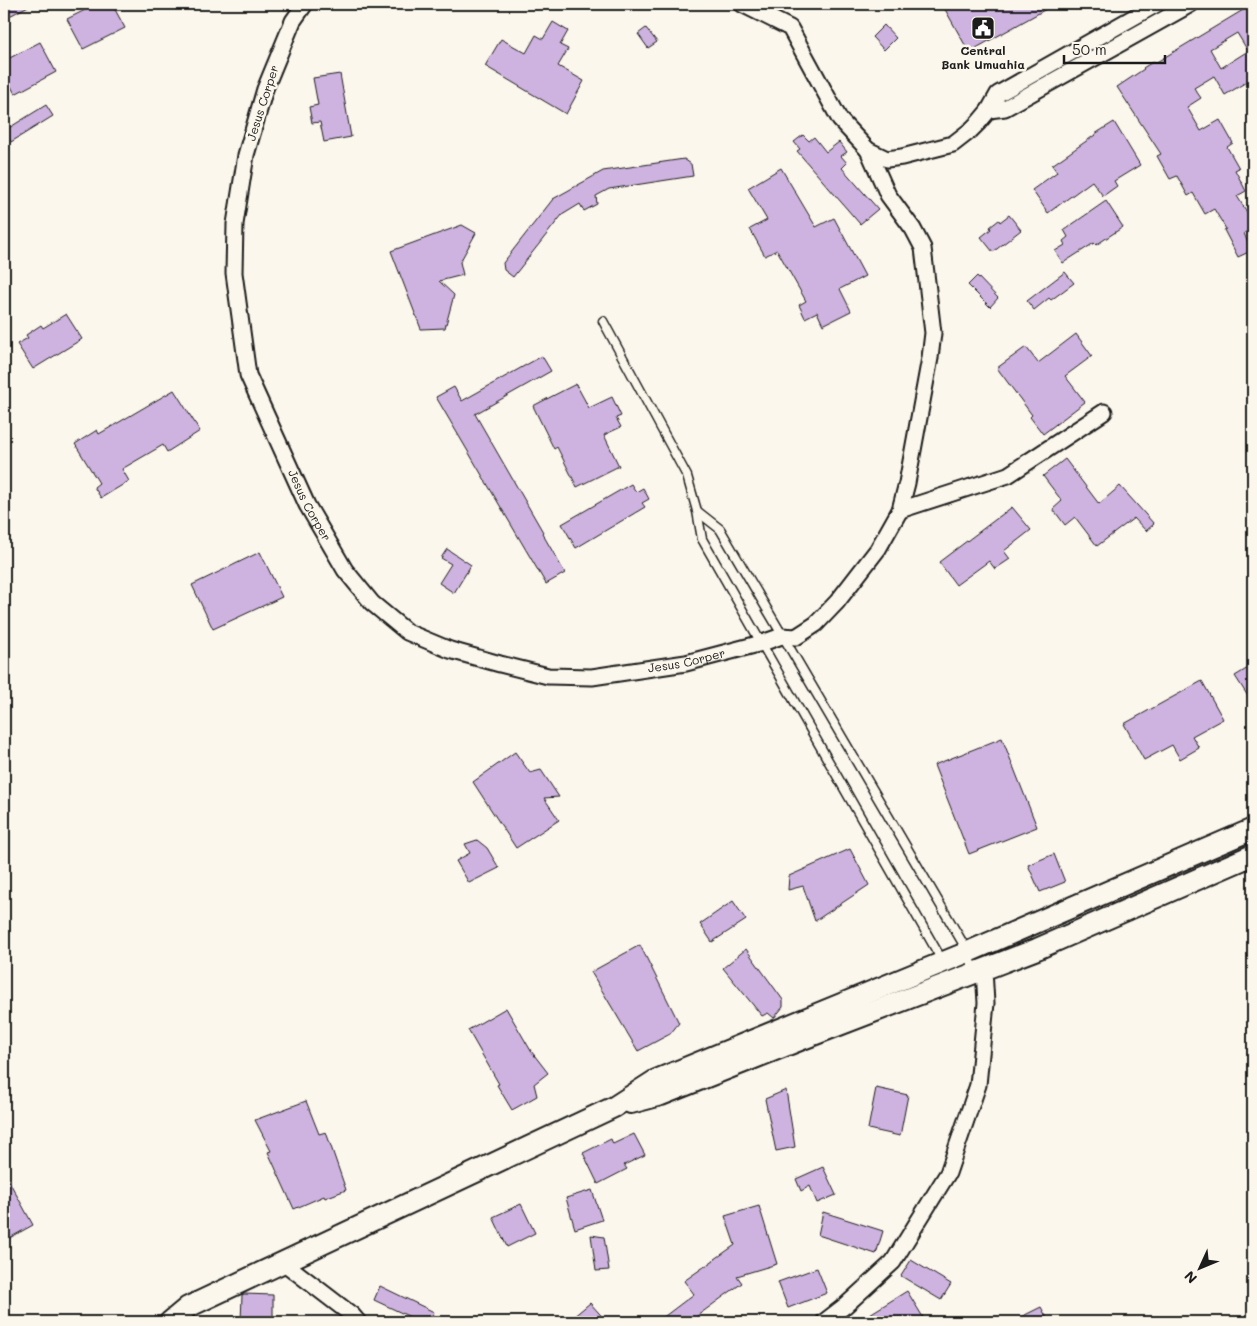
<svg xmlns="http://www.w3.org/2000/svg" width="1257" height="1326" font-family="Mali,sans-serif">
<style>
.building{fill:#ceb3e1;stroke:#1c1c1c;fill-rule:evenodd}
.lines{fill:none;stroke-linecap:round;stroke-linejoin:round}
.lane-casing{stroke:#1c1c1c;stroke-width:11}
.street-casing{stroke:#1c1c1c;stroke-width:19}
.secondary-casing{stroke:#1c1c1c;stroke-width:24}
.lane{stroke:#fbf7ec;stroke-width:8}
.street{stroke:#fbf7ec;stroke-width:15}
.secondary{stroke:#fbf7ec;stroke-width:20}
.labels{text-anchor:middle;stroke-width:5;stroke-linejoin:round;paint-order:stroke}
.poi-label{font-size:12px;font-weight:bold;fill:#1c1c1c;stroke:#fbf7ec}
.street-label{font-size:12px;fill:#1c1c1c;stroke:#fbf7ec}
</style>
<rect width="100%" height="100%" fill="#fbf7ec"/>
<filter id="ink" filterUnits="userSpaceOnUse"><feTurbulence type="fractalNoise" baseFrequency=".02" numOctaves="2"/><feDisplacementMap in="SourceGraphic" scale="10" xChannelSelector="R" yChannelSelector="G"/><feConvolveMatrix kernelMatrix="1 2 1 2 8 2 1 2 1" color-interpolation-filters="sRGB"/></filter>
<g filter="url(#ink)">
<g class="building">
<path d="M4,4H32L4,19Z"/>
<path d="M97,4H112L125,28L83,49L67,19Z"/>
<path d="M942,4H1055L969,52Z"/>
<path d="M1253,4V78L1225,95L1214,76L1194,88L1201,98L1187,107L1201,131L1220,120L1233,143L1227,147L1239,168L1235,170L1246,191L1237,196L1250,217L1253,215V228L1244,233L1251,251L1238,257L1224,230L1226,229L1214,209L1205,214L1193,193L1188,196L1177,176L1170,179L1157,156L1161,154L1117,87L1144,69L1143,68L1154,61L1155,63ZM1237,33L1248,51L1221,68L1210,49Z"/>
<path d="M553,22L568,31L560,45L568,49L558,66L584,81L566,114L485,66L501,39L526,53L536,35L543,39Z"/>
<path d="M884,25L896,38L884,50L872,37Z"/>
<path d="M646,28L657,42L648,48L638,34Z"/>
<path d="M40,42L56,72L15,94L4,73V61Z"/>
<path d="M340,74L351,137L324,142L320,122L312,123L309,107L318,105L313,78Z"/>
<path d="M46,105L53,116L11,142L4,131Z"/>
<path d="M1114,122L1140,165L1114,181L1117,186L1103,196L1092,181L1048,213L1032,190L1057,172L1052,165L1095,135V134Z"/>
<path d="M803,135L809,141L814,137L826,152L839,142L847,152L841,156L847,163L842,168L878,209L860,224L797,151L800,149L794,142Z"/>
<path d="M684,159L691,164L693,176L609,189L596,196L597,204L584,211L580,204L562,215L513,277L504,270L503,263L553,199L603,171Z"/>
<path d="M781,168L816,227L834,218L865,276L840,289L851,311L823,325L817,312L805,318L799,305L806,301L777,250L765,256L750,229L767,220L748,188Z"/>
<path d="M1106,201L1123,227L1096,245L1094,243L1063,263L1055,251L1065,245L1063,241L1068,237L1064,230Z"/>
<path d="M1009,215L1021,230L993,252L981,237L991,229L990,227L999,220L1000,222Z"/>
<path d="M462,225L476,233L460,262L463,275L439,281L454,295L445,328L421,329L391,251Z"/>
<path d="M1065,272L1074,283L1051,300L1049,298L1034,310L1027,301Z"/>
<path d="M977,276L998,298L990,307L968,285Z"/>
<path d="M66,314L82,339L33,369L17,344L28,338L26,335L41,325L43,328Z"/>
<path d="M1076,334L1092,356L1065,376L1085,402L1043,434L1030,417L1032,415L997,368L1026,347L1038,363Z"/>
<path d="M542,356L551,371L475,414L543,532L542,533L565,573L546,584L436,397L454,387L462,401Z"/>
<path d="M576,384L589,408L612,397L621,416L616,418L621,427L604,435L619,466L577,487L557,447L554,449L533,406Z"/>
<path d="M174,390L200,431L167,452L163,445L122,469L129,481L101,498L94,487L99,483L75,444L97,430L99,434Z"/>
<path d="M1065,459L1099,504L1120,486L1154,524L1146,531L1134,518L1097,546L1075,517L1065,525L1053,509L1062,501L1043,476Z"/>
<path d="M631,484L636,492L643,488L649,499L642,503L645,507L576,548L562,524Z"/>
<path d="M1012,507L1031,530L1004,551L1010,559L995,569L989,561L956,585L939,562Z"/>
<path d="M447,549L471,565L454,593L439,583L451,564L441,558Z"/>
<path d="M260,552L282,597L213,629L192,585Z"/>
<path d="M1253,665V704L1235,676Z"/>
<path d="M1202,681L1223,719L1192,736L1199,748L1180,759L1172,745L1144,760L1124,724Z"/>
<path d="M1002,738L1037,827L969,854L934,765Z"/>
<path d="M515,752L530,773L541,770L559,797L544,798L559,820L516,848L473,782Z"/>
<path d="M477,840L487,848L499,868L469,883L456,861L470,853L465,844Z"/>
<path d="M850,849L869,885L815,921L803,886L788,890L789,876Z"/>
<path d="M1054,854L1065,882L1040,892L1028,865Z"/>
<path d="M733,901L746,920L712,942L700,924Z"/>
<path d="M640,945L679,1023L670,1034L638,1051L591,972Z"/>
<path d="M746,949L783,1000V1007L774,1018L768,1013L762,1016L723,968Z"/>
<path d="M506,1008L531,1051L548,1073L534,1084L537,1096L512,1110L497,1085L499,1084L468,1030Z"/>
<path d="M876,1088L908,1095L900,1136L868,1129Z"/>
<path d="M786,1090L795,1147L776,1151L765,1099Z"/>
<path d="M306,1101L319,1134L326,1132L346,1190L325,1198L324,1196L294,1209L268,1152L271,1151L255,1120Z"/>
<path d="M634,1134L645,1155L624,1165L627,1169L598,1184L583,1153L611,1139L613,1144Z"/>
<path d="M823,1167L836,1195L817,1203L810,1186L801,1191L796,1179Z"/>
<path d="M4,1172L33,1225L4,1241Z"/>
<path d="M592,1190L602,1220L575,1229L566,1198Z"/>
<path d="M521,1204L535,1233L507,1247L493,1217Z"/>
<path d="M759,1206L777,1264L737,1276L742,1283L697,1316L702,1322H657L694,1294L684,1281L735,1245L725,1216Z"/>
<path d="M823,1212L883,1231L876,1254L818,1235Z"/>
<path d="M591,1235L604,1237L609,1270L596,1271Z"/>
<path d="M911,1260L951,1284L941,1300L901,1276Z"/>
<path d="M817,1268L827,1293L788,1308L778,1282Z"/>
<path d="M380,1286L434,1312L429,1322H421L374,1300Z"/>
<path d="M907,1291L926,1322H857Z"/>
<path d="M244,1294L273,1295V1322H241L242,1295Z"/>
<path d="M590,1303L607,1322H567Z"/>
<path d="M1041,1307L1049,1322H1011Z"/>
</g>
<g class="lines">
<g class="lane-casing">
<g id="lane">
<path d="M603,321L687,476L697,511L702,539L943,962"/>
<path d="M697,511L720,529L968,952L975,972"/>
</g>
</g>
<g class="street-casing">
<g id="street">
<path id="s1" d="M305,4L293,21L265,89L246,155L235,224L234,273L248,375L307,505L345,570L372,603L407,632L450,650L500,664L548,676L592,677L686,663L762,643L782,636L796,637L816,624L837,602L878,549L900,510L907,483L930,358L933,333L923,248L913,229L888,195L868,150"/>
<path d="M742,4L790,28L840,120L868,150L887,159L902,157L953,144L971,130L979,122L989,110L998,94L1157,4"/>
<path d="M989,110L1005,108L1191,4"/>
<path d="M900,510L1008,475L1104,412"/>
<path d="M283,1262L352,1315L358,1322"/>
<path d="M824,1322L846,1305L893,1262L948,1173L978,1085L986,1003L984,970"/>
</g>
</g>
<g class="secondary-casing">
<g id="secondary">
<path d="M631,1103L661,1095L800,1040L1037,949L1253,855"/>
<path d="M170,1322L188,1307L614,1107L656,1080L968,952L1253,829"/>
</g>
</g>
<use href="#lane" class="lane"/>
<use href="#street" class="street"/>
<use href="#secondary" class="secondary"/>
</g>
</g>
<defs>
<g id="civic-square" transform="scale(1.25)"><rect x="-9" y="-9" width="18" height="18" rx="4" fill="#1c1c1c" stroke="#fbf7ec"/><path d="M-.6-6.5H3V-4.5H.6V-3L4-1V1h2V6H-6V1h2V-1L-.6-3ZM-1.2 2.5V6h2.4V2.5Z" fill="#fff"/></g>
</defs>
<g fill-rule="evenodd">
<use href="#civic-square" x="983" y="28"/>
</g>
<g class="labels">
<g class="poi-label">
<text x="983" y="55">Central<tspan x="983" dy="14">Bank Umuahia</tspan></text>
</g>
<g class="street-label">
<text transform="translate(263 103) rotate(-72)" y="4">Jesus Corper</text>
<text dy="4" stroke="none"><textPath href="#s1" startOffset="529">Jesus Corper</textPath></text>
<text dy="4" stroke="none"><textPath href="#s1" startOffset="979">Jesus Corper</textPath></text>
</g>
</g>
<rect width="1257" height="1326" fill="none" stroke="#fbf7ec" stroke-width="20"/>
<rect x="10" y="10" width="1237" height="1306" fill="none" stroke="#1c1c1c" stroke-width="2" filter="url(#ink)"/>
<g transform="translate(1200 1268) rotate(226)" stroke="#fbf7ec" stroke-width="4" paint-order="stroke">
<path d="M0-4L9 19L0 12L-9 19Z" fill="#1c1c1c"/>
<text y="-8" font-size="14" font-weight="bold" text-anchor="middle" fill="#1c1c1c">N</text>
</g>
<path d="M1064 55v8h101v-8" fill="none" stroke="#1c1c1c" stroke-width="2.5"/>
<text x="1072" y="55" font-size="15" fill="#1c1c1c" stroke="#fbf7ec" stroke-width="4" paint-order="stroke">50 m</text>
</svg>
